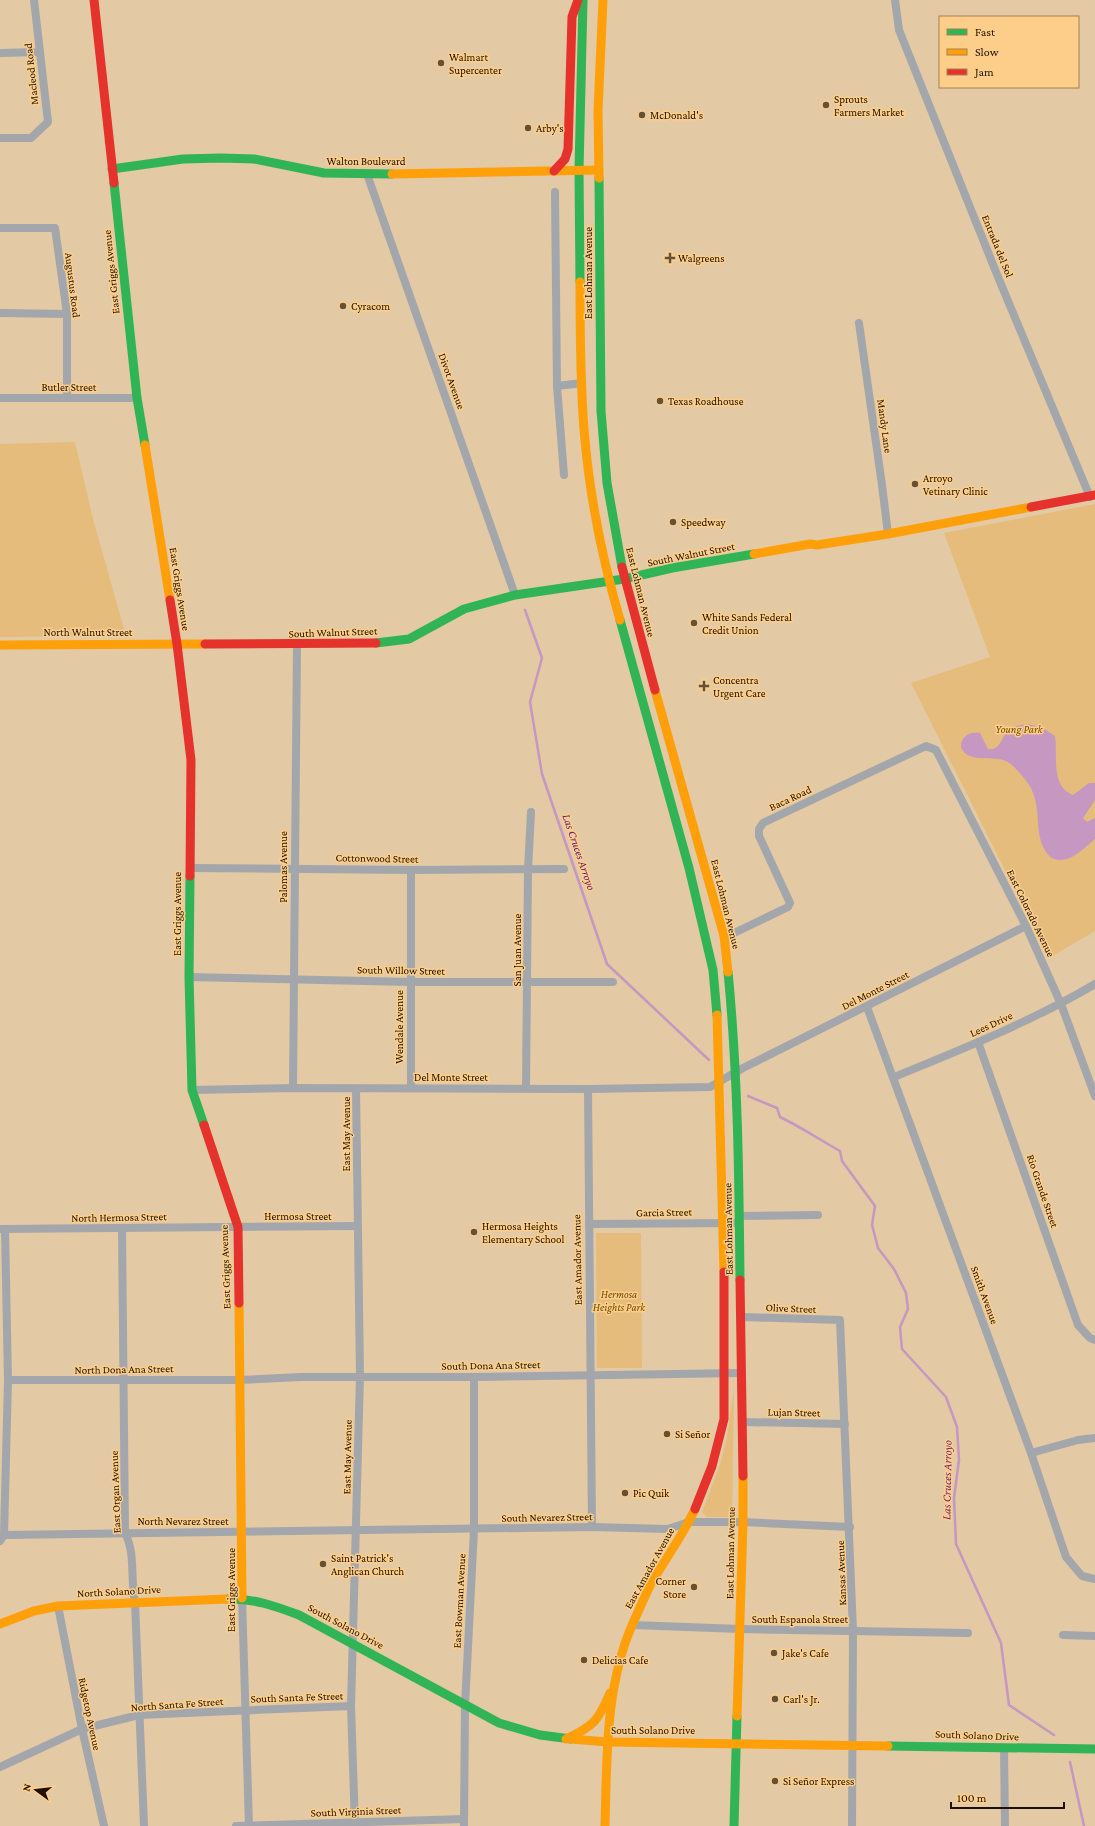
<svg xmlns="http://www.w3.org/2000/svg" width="1095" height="1826" font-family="'Crimson Pro',serif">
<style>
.green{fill:#e6bc7d}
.water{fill:#c597c1}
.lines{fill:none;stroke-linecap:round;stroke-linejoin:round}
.stream{stroke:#c597c1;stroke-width:2.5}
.street{stroke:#a3a7ab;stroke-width:8}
.fast{stroke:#30b455;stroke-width:9}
.slow{stroke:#ff9f0a;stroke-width:9}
.jam{stroke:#e5322d;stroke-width:9}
.poi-dot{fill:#635139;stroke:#fdce8a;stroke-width:1.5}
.labels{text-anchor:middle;stroke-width:3;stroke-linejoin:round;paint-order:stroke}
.poi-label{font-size:11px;fill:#1e1100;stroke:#fdce8a;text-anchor:start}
.street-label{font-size:11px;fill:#1e1100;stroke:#fdce8a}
.park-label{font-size:11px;font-style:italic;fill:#724c01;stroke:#fdce8a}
.water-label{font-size:12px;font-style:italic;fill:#67217e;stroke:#fdce8a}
</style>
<rect width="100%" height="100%" fill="#e3c9a4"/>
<g class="green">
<path d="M75,442L93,519L126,636L0,637V444Z"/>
<path d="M1095,504V931L1049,958L911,683L990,657L944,533Z"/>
<path d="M596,1233H641L642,1368H597Z"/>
<path d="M734,1388L732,1514L728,1517H707L702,1512L720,1465L727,1437Z"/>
</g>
<path class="water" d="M1027,724L1041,727L1055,736C1058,755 1050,786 1073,795L1089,783H1095V800L1083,818L1087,822L1095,818V839C1083,849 1067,867 1050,857C1029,835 1047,804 1024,778C1018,771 1011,762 1003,760C989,756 969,763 961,748C960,737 970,731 980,733L988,749C1000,751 1001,738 1008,731C1013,726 1020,725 1027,724Z"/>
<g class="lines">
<g class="stream">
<path d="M525,610L542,658L530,702L542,774L607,964L709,1060"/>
<path d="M748,1096L777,1108L780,1117C801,1127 820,1140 840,1151L842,1161L875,1206L872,1225L878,1248L894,1269L906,1293L908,1309L900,1327L902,1349L946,1397L957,1427L959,1460L954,1498L956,1544L1001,1643L1009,1705L1054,1735"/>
<path d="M1070,1762L1084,1826"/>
</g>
<g class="street">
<path d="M895,0L899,30L998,277L1090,497"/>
<path d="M0,53L40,52"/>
<path d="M0,138H31L48,122L34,0"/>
<path d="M367,174L515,595"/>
<path d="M555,192L557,386L582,383"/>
<path d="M0,228H55L67,314V398"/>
<path d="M0,313L67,314"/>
<path d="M859,323L882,485L888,534"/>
<path d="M557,386L564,475"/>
<path d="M0,398H137"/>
<path d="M190,868L411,870L564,869"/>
<path d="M724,936L732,934L788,907L790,903L759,836V829L763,823L926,746L936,750L1026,926L1061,1004L1095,1096"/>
<path d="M189,977L410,982H613"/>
<path d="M867,1007L1031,1453L1066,1557L1082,1576L1095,1579"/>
<path d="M978,1042L1078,1325L1090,1338L1095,1340"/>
<path d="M894,1077C962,1049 1031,1022 1095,984"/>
<path d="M293,1088L297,645"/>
<path d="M411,1088V870"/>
<path d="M526,1088L528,870L531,812"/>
<path d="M588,1089L592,1527"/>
<path d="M192,1090L293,1088L588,1089L710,1087L743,1068L1026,926"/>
<path d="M740,1216L818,1215"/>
<path d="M589,1224L739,1223"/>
<path d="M122,1228L125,1533C136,1554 130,1579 135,1602L144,1826"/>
<path d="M0,1229L357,1226"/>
<path d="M742,1317L840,1320L853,1630L852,1826"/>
<path d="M8,1380H240L301,1377H474L742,1373"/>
<path d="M743,1422L845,1424"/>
<path d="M1031,1453L1078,1440L1095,1438"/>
<path d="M4,1535L592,1527L668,1529L689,1522H743L850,1527"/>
<path d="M0,1541L4,1535L8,1380L5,1229"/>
<path d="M242,1598L249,1826"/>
<path d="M58,1606L82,1729L104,1826"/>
<path d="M632,1625L740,1629L968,1633"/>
<path d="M1063,1635L1095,1636"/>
<path d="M1004,1748L1005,1826"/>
<path d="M0,1767L82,1729L139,1715L351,1706"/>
<path d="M236,1826L464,1819"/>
<path d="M355,1826L351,1706L360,1376L356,1089"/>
<path d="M464,1826L465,1705L474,1530V1377"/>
</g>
<g class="fast">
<path d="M112,169L183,159L221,158L254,159L324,173L392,174"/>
<path d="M599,178L601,411L607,483L622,567"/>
<path d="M114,183L137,398L145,445"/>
<path d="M580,282L579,170L583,0"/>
<path d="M620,620L689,868L713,970L717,1015"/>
<path d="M376,643L409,639L464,609L515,595L624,579L672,568L754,554"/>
<path d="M190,876L189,977L192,1090L204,1125"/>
<path d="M728,972C738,1075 739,1177 740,1280"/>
<path d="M227,1599C253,1598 275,1606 299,1615L499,1723L540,1735L571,1739"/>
<path d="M888,1746L1095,1749"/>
<path d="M734,1826L737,1716"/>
</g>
<g class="slow">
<path d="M392,174L599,170"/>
<path d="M599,178L598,111L603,0"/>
<path d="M580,282C580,331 580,380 584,429C589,493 602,558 620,620"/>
<path d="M145,445L170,600"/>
<path d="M754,554L810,544L817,545L888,534L1031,507"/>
<path d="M0,645L205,644"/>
<path d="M655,690L724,936L728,972"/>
<path d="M717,1015L724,1272"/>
<path d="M239,1303L242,1598"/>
<path d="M0,1624L34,1611L58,1606L227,1599"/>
<path d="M737,1716L743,1522V1476"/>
<path d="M566,1739C594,1726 598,1721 610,1693"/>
<path d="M571,1739L608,1742L888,1746"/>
<path d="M605,1826C607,1758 605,1686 633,1623C639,1610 645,1595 652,1582C666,1558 683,1535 695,1509"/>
</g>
<g class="jam">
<path d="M94,0L114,183"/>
<path d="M554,171L565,159L568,149L572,17L578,0"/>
<path d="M1031,507L1095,495"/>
<path d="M622,567L655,690"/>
<path d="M170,600L177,644L191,760L190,876"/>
<path d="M205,644L376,643"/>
<path d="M204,1125L238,1227L239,1303"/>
<path d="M740,1280L743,1476"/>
<path d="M695,1509L712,1466L724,1419V1272"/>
</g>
</g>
<g class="poi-dot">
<circle cx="441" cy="63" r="4"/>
<circle cx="826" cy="105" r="4"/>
<circle cx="642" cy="115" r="4"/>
<circle cx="528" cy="128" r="4"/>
<path d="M668 252h4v4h4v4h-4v4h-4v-4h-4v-4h4z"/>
<circle cx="343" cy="306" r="4"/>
<circle cx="660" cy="401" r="4"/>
<circle cx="915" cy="484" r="4"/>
<circle cx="673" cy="522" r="4"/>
<circle cx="694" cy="623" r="4"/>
<path d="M702 680h4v4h4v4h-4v4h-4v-4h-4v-4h4z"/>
<circle cx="474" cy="1232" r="4"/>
<circle cx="667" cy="1434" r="4"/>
<circle cx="625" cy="1493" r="4"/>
<circle cx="323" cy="1564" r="4"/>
<circle cx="694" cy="1587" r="4"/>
<circle cx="774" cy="1653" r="4"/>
<circle cx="584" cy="1660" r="4"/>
<circle cx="775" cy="1699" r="4"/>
<circle cx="775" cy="1781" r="4"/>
</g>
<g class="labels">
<g class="poi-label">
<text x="449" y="61">Walmart<tspan x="449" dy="13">Supercenter</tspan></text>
<text x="834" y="103">Sprouts<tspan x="834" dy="13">Farmers Market</tspan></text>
<text x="650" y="119">McDonald's</text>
<text x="536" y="132">Arby's</text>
<text x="678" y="262">Walgreens</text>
<text x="351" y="310">Cyracom</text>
<text x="668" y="405">Texas Roadhouse</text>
<text x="923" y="482">Arroyo<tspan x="923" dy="13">Vetinary Clinic</tspan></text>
<text x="681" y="526">Speedway</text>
<text x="702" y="621">White Sands Federal<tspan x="702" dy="13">Credit Union</tspan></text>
<text x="713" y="684">Concentra<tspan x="713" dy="13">Urgent Care</tspan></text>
<text x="482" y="1230">Hermosa Heights<tspan x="482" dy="13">Elementary School</tspan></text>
<text x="675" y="1438">Si Señor</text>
<text x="633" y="1497">Pic Quik</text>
<text x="331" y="1562">Saint Patrick's<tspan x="331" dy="13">Anglican Church</tspan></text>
<text x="686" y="1585" text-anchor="end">Corner<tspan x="686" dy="13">Store</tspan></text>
<text x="782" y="1657">Jake's Cafe</text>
<text x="592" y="1664">Delicias Cafe</text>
<text x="783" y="1703">Carl's Jr.</text>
<text x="783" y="1785">Si Señor Express</text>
</g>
<g class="street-label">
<text transform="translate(31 74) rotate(-96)" y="4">Macleod Road</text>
<text x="366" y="165">Walton Boulevard</text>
<text transform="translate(998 246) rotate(68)" y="4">Entrada del Sol</text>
<text transform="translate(111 272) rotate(-96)" y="4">East Griggs Avenue</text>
<text transform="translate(588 273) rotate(-90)" y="4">East Lohman Avenue</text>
<text transform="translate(73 285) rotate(83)" y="4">Augustus Road</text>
<text transform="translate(452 381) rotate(70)" y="4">Divot Avenue</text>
<text x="69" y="391">Butler Street</text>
<text transform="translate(885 426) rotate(82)" y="4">Mandy Lane</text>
<text transform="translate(691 554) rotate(-11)" y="4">South Walnut Street</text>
<text transform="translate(180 589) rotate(81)" y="4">East Griggs Avenue</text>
<text transform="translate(641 592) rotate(76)" y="4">East Lohman Avenue</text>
<text x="88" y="636">North Walnut Street</text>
<text transform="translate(333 632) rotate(-2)" y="4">South Walnut Street</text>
<text transform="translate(790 798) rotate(-25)" y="4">Baca Road</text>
<text transform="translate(377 858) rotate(1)" y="4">Cottonwood Street</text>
<text transform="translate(283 867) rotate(-90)" y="4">Palomas Avenue</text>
<text transform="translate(726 904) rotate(76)" y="4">East Lohman Avenue</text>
<text transform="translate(1031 913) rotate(64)" y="4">East Colorado Avenue</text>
<text transform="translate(177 914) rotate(-90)" y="4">East Griggs Avenue</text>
<text transform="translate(517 950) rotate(-90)" y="4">San Juan Avenue</text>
<text transform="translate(401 970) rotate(1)" y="4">South Willow Street</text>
<text transform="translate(875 990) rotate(-27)" y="4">Del Monte Street</text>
<text transform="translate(991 1024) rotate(-25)" y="4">Lees Drive</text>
<text transform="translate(399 1027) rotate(-90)" y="4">Wendale Avenue</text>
<text x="451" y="1081">Del Monte Street</text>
<text transform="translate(346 1134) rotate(-90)" y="4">East May Avenue</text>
<text transform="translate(1043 1191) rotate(71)" y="4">Rio Grande Street</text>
<text transform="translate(664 1212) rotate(-1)" y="4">Garcia Street</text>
<text x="298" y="1220">Hermosa Street</text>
<text transform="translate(119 1217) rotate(-1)" y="4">North Hermosa Street</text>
<text transform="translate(728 1229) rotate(-91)" y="4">East Lohman Avenue</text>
<text transform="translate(577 1260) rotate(-91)" y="4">East Amador Avenue</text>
<text transform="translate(225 1267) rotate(-92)" y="4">East Griggs Avenue</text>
<text transform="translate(985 1295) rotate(70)" y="4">Smith Avenue</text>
<text transform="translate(791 1308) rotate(2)" y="4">Olive Street</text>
<text transform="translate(491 1365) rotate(-1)" y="4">South Dona Ana Street</text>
<text transform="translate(124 1369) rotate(-1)" y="4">North Dona Ana Street</text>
<text transform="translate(794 1412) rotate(1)" y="4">Lujan Street</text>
<text transform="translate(347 1457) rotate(-89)" y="4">East May Avenue</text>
<text transform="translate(115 1492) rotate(-92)" y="4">East Organ Avenue</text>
<text transform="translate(547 1517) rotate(-1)" y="4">South Nevarez Street</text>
<text x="183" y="1525">North Nevarez Street</text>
<text transform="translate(730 1553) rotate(-89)" y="4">East Lohman Avenue</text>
<text transform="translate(649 1568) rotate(-61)" y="4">East Amador Avenue</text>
<text transform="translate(841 1573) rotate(-92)" y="4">Kansas Avenue</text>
<text transform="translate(231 1590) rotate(-90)" y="4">East Griggs Avenue</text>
<text transform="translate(119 1591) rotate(-3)" y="4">North Solano Drive</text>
<text transform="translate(459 1601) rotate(-87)" y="4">East Bowman Avenue</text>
<text x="800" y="1623">South Espanola Street</text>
<text transform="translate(346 1626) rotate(28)" y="4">South Solano Drive</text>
<text transform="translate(297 1697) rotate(-2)" y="4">South Santa Fe Street</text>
<text transform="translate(177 1704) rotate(-4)" y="4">North Santa Fe Street</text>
<text transform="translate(90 1714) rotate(78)" y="4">Ridgetop Avenue</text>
<text x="653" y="1734">South Solano Drive</text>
<text transform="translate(977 1735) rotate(2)" y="4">South Solano Drive</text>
<text transform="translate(356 1811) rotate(-2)" y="4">South Virginia Street</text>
</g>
<g class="park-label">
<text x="1019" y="733">Young Park</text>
<text x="619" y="1298">Hermosa<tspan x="619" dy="13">Heights Park</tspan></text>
</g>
<g class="water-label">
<text transform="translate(579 852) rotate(71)" y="4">Las Cruces Arroyo</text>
<text transform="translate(947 1480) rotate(-89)" y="4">Las Cruces Arroyo</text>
</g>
</g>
<rect x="939" y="16" width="140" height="72" fill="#fdce8a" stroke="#a48253"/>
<rect x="947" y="29" width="20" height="6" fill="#30b455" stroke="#a48253"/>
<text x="975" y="36" font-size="12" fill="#1e1100">Fast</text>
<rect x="947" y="49" width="20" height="6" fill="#ff9f0a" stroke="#a48253"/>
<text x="975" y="56" font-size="12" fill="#1e1100">Slow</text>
<rect x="947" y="69" width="20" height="6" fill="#e5322d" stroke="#a48253"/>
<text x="975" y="76" font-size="12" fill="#1e1100">Jam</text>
<g transform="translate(36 1790) rotate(285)" stroke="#fdce8a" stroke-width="3" paint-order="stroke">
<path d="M0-3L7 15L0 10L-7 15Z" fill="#1e1100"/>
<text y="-6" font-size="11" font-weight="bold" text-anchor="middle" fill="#1e1100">N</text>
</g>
<path d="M951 1802v6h113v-6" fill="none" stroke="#1e1100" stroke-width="2"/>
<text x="957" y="1802" font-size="12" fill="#1e1100" stroke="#fdce8a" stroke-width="3" paint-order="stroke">100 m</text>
</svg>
